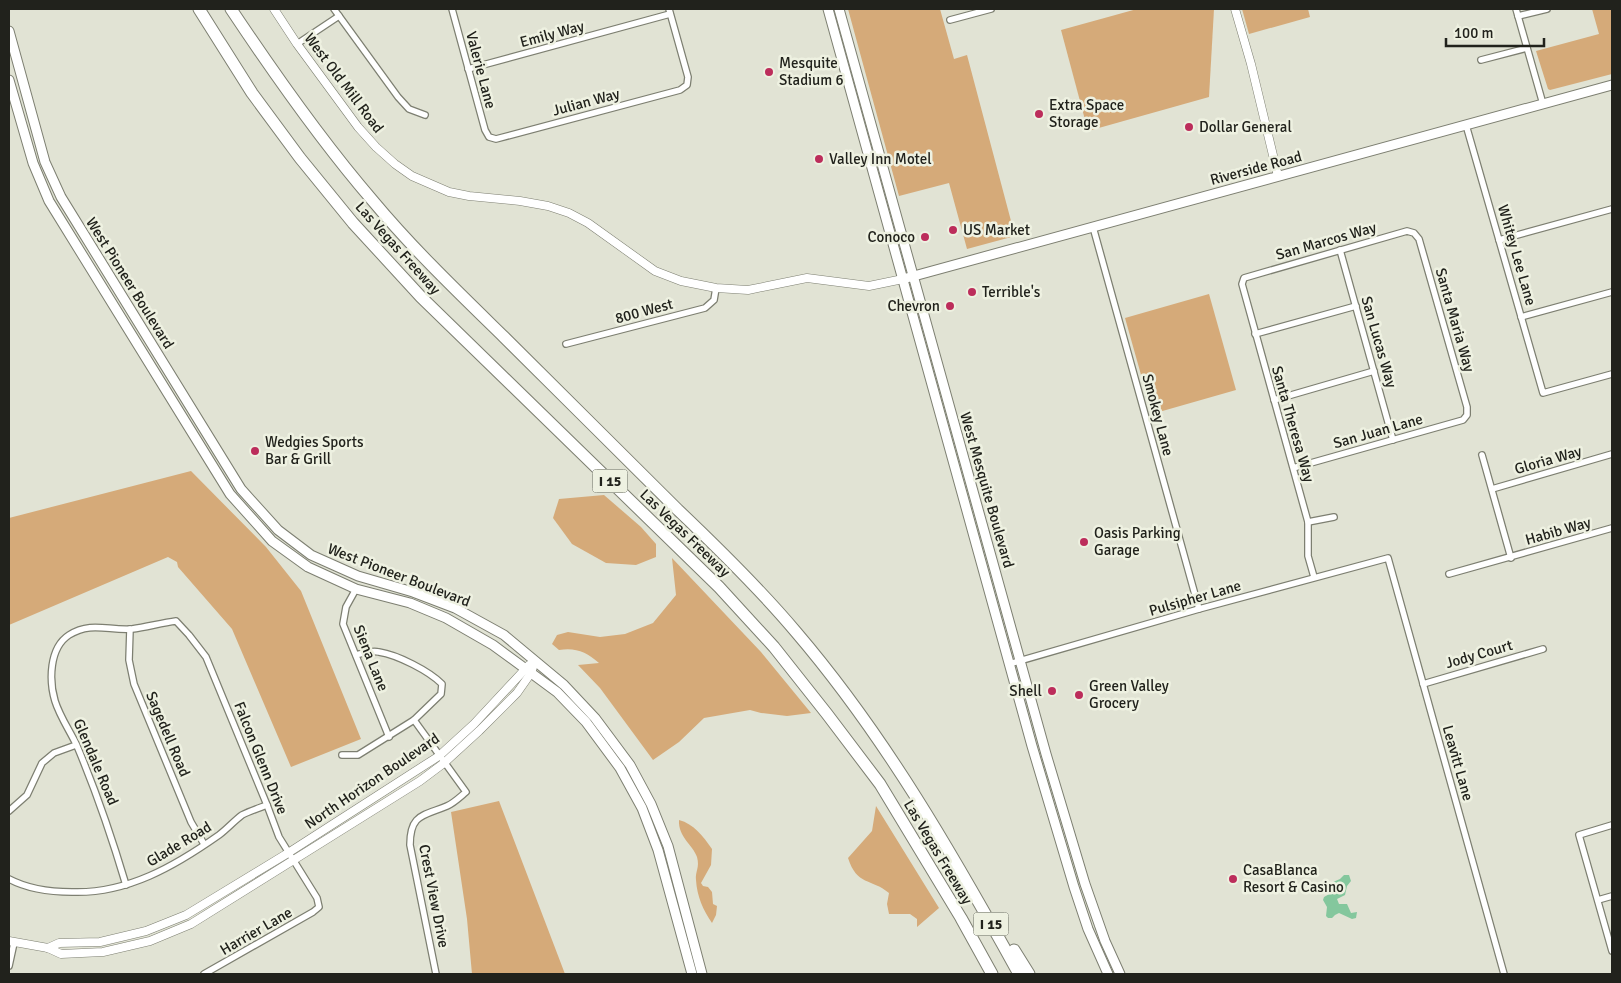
<svg xmlns="http://www.w3.org/2000/svg" width="1621" height="983" font-family="Signika,sans-serif">
<style>
.green{fill:#d5aa79}
.water{fill:#84c79d}
.lines{fill:none;stroke-linecap:round;stroke-linejoin:round}
.minor-casing{stroke:#7d7f71;stroke-width:8}
.tertiary-casing{stroke:#7d7f71;stroke-width:9}
.secondary-casing{stroke:#7d7f71;stroke-width:11}
.primary-casing{stroke:#7d7f71;stroke-width:11}
.motorway-casing{stroke:#7d7f71;stroke-width:13}
.minor{stroke:#fff;stroke-width:5.5}
.tertiary{stroke:#fff;stroke-width:8}
.secondary{stroke:#fff;stroke-width:9}
.primary{stroke:#fff;stroke-width:9}
.motorway{stroke:#fff;stroke-width:11}
.poi-dot{fill:#bc2d5b;stroke:#eef1e1;stroke-width:2}
.labels{text-anchor:middle;stroke-width:5;stroke-linejoin:round;paint-order:stroke}
.shield{fill:#eef1e1;stroke:#5e6057;stroke-width:1}
.shield-label{font-size:14px;font-weight:bold;fill:#21221c}
.street-label{font-size:15px;fill:#21221c;stroke:#eef1e1}
.poi-label{font-size:15px;fill:#21221c;stroke:#eef1e1;text-anchor:start}
</style>
<rect width="100%" height="100%" fill="#e1e3d4"/>
<g class="green">
<path d="M848,9H940L954,59L967,55L1015,236L967,249L949,183L899,196Z"/>
<path d="M1137,9H1214L1209,97L1088,131L1061,30Z"/>
<path d="M1242,9H1308L1310,17L1249,34Z"/>
<path d="M1592,9H1612V74L1550,90L1548,89L1536,51L1599,34Z"/>
<path d="M1209,294L1236,390L1152,414L1125,318Z"/>
<path d="M191,471L266,547L301,591L361,739L291,767L232,629L178,567L177,562L168,557L9,625V518Z"/>
<path d="M604,495L641,527L656,544V557L636,565L606,563L572,544L553,518L559,499Z"/>
<path d="M672,558L761,652L811,713L787,716L761,713L750,710L704,718L679,742L653,760L600,688L578,665L599,663C587,652 575,647 559,650L552,644L557,635L568,632L600,637L625,634L653,623L676,595Z"/>
<path d="M499,801L565,974H472L467,919L451,812Z"/>
<path d="M876,806L939,908L917,927V919L910,914H889L887,904L889,893C871,878 857,886 848,858L872,831Z"/>
<path d="M679,820C694,824 703,836 712,849L711,865L701,883L703,886L708,887L712,892L713,904L717,906L716,915L712,923C703,910 697,896 696,880C695,871 700,868 697,857C693,845 678,837 679,820Z"/>
</g>
<path class="water" d="M1344,875H1349L1351,881L1347,886L1345,895L1337,899L1339,904H1347L1351,913L1357,912L1356,918L1352,919L1339,913L1335,915L1332,918H1328L1326,916L1327,907L1323,900L1324,897L1333,892V882L1340,879Z"/>
<g class="lines">
<g class="minor-casing">
<g id="minor">
<path d="M334,9L398,97L409,109L425,115"/>
<path d="M452,9L485,130L489,137L496,139L680,90L687,85L688,77L669,9"/>
<path d="M1516,9L1543,104"/>
<path d="M1518,16L1547,9"/>
<path d="M950,20L991,9"/>
<path d="M297,44L339,16"/>
<path d="M1481,60L1527,48"/>
<path d="M468,69L670,14"/>
<path d="M1466,125L1543,393L1612,374"/>
<path d="M1093,227L1199,609"/>
<path d="M1499,240L1612,209"/>
<path d="M1340,250L1393,440"/>
<path d="M1521,317L1612,292"/>
<path d="M1255,334L1356,306"/>
<path d="M566,344L705,308L714,300L716,288"/>
<path d="M1274,400L1374,371"/>
<path d="M1482,455L1511,558"/>
<path d="M1293,468L1463,420L1467,415V407L1419,239L1414,233L1407,231L1244,278L1242,284L1308,522V556L1314,577"/>
<path d="M1492,489L1612,454"/>
<path d="M1308,522L1334,517"/>
<path d="M1449,574L1612,528"/>
<path d="M356,589L346,607L343,624L389,737"/>
<path d="M130,629L129,660L134,684L191,822L204,844"/>
<path d="M1009,664L1199,609L1388,558L1504,974"/>
<path d="M1423,684L1543,649"/>
<path d="M414,720L466,792C460,797 454,803 447,806C423,816 410,814 410,845L436,974"/>
<path d="M342,755H358L414,720L441,694L442,684C429,671 398,655 379,652C372,650 363,653 356,655"/>
<path d="M9,811L27,795L42,763L54,753L76,745"/>
<path d="M1612,825L1579,835L1612,951"/>
<path d="M9,879C28,889 50,892 72,892C127,894 175,866 219,835C227,829 234,821 242,815C250,811 259,808 267,805"/>
<path d="M126,885C112,838 96,791 77,746C70,731 60,717 55,701C49,681 49,648 69,635C91,621 109,631 132,629C147,627 161,623 176,621L189,635L206,657L267,805L279,837L317,898L319,907L313,912L204,974"/>
<path d="M1598,900L1612,896"/>
<path d="M9,966L14,943"/>
</g>
</g>
<g class="tertiary-casing">
<g id="tertiary">
<path d="M274,9L297,44L358,127L376,147L395,164L412,176L449,192L469,196L520,201L548,206L569,213L588,223L655,271L681,281L716,288L748,290L807,278L869,286L903,279"/>
<path d="M1235,9L1251,64L1278,176"/>
<path d="M9,941L48,948L61,954L103,952L150,941L191,924L420,781L444,763L479,731L517,693L531,673L535,661"/>
<path d="M48,948L59,943L100,942L146,931L186,915L288,853L439,756L474,724L529,665"/>
</g>
</g>
<g class="secondary-casing">
<g id="secondary">
<path d="M9,31L45,162L61,197L241,489L278,530L311,555L358,576L413,592L455,608L504,635L564,685L595,718L630,765L651,804L668,846L702,974"/>
<path d="M9,80L33,163L49,201L230,494L272,541L308,567L356,589L410,603L446,618L493,645L557,692L586,722L620,768L642,808L658,850L692,974"/>
<path d="M903,279L1612,85"/>
</g>
</g>
<g class="primary-casing">
<g id="primary">
<path d="M828,9L1032,746L1074,887L1088,929L1108,974"/>
<path d="M839,9L1046,754L1085,884L1105,941L1120,974"/>
</g>
</g>
<g class="motorway-casing">
<g id="motorway">
<path d="M199,9L252,93L300,158L353,223L421,297L719,587L774,647L827,714L880,784L961,918L992,974"/>
<path d="M231,9C275,75 321,141 373,201C413,249 459,293 504,337C562,395 620,452 678,510C719,549 760,589 796,632C885,736 953,855 1019,974"/>
<path d="M1014,950L1029,974"/>
</g>
</g>
<use href="#minor" class="minor"/>
<use href="#tertiary" class="tertiary"/>
<use href="#secondary" class="secondary"/>
<use href="#primary" class="primary"/>
<use href="#motorway" class="motorway"/>
</g>
<g class="poi-dot">
<circle cx="769" cy="72" r="5"/>
<circle cx="1039" cy="114" r="5"/>
<circle cx="1189" cy="127" r="5"/>
<circle cx="819" cy="159" r="5"/>
<circle cx="953" cy="230" r="5"/>
<circle cx="925" cy="237" r="5"/>
<circle cx="972" cy="292" r="5"/>
<circle cx="950" cy="306" r="5"/>
<circle cx="255" cy="451" r="5"/>
<circle cx="1084" cy="542" r="5"/>
<circle cx="1052" cy="691" r="5"/>
<circle cx="1079" cy="695" r="5"/>
<circle cx="1233" cy="879" r="5"/>
</g>
<g class="labels">
<g class="shield">
<rect x="592.5" y="469.5" width="35" height="23" rx="4"/>
<rect x="973.5" y="912.5" width="35" height="23" rx="4"/>
</g>
<g class="shield-label">
<text x="610" y="486">I 15</text>
<text x="991" y="929">I 15</text>
</g>
<g class="street-label">
<text transform="translate(552 34) rotate(-15)" y="5">Emily Way</text>
<text transform="translate(481 70) rotate(75)" y="5">Valerie Lane</text>
<text transform="translate(344 83) rotate(53)" y="5">West Old Mill Road</text>
<text transform="translate(586 102) rotate(-15)" y="5">Julian Way</text>
<text transform="translate(1256 168) rotate(-15)" y="5">Riverside Road</text>
<text transform="translate(1326 241) rotate(-16)" y="5">San Marcos Way</text>
<text transform="translate(398 248) rotate(48)" y="5">Las Vegas Freeway</text>
<text transform="translate(1517 255) rotate(74)" y="5">Whitey Lee Lane</text>
<text transform="translate(130 283) rotate(58)" y="5">West Pioneer Boulevard</text>
<text transform="translate(644 311) rotate(-15)" y="5">800 West</text>
<text transform="translate(1455 320) rotate(74)" y="5">Santa Maria Way</text>
<text transform="translate(1379 342) rotate(74)" y="5">San Lucas Way</text>
<text transform="translate(1158 415) rotate(75)" y="5">Smokey Lane</text>
<text transform="translate(1293 424) rotate(74)" y="5">Santa Theresa Way</text>
<text transform="translate(1378 431) rotate(-16)" y="5">San Juan Lane</text>
<text transform="translate(1548 460) rotate(-16)" y="5">Gloria Way</text>
<text transform="translate(987 490) rotate(74)" y="5">West Mesquite Boulevard</text>
<text transform="translate(1558 531) rotate(-16)" y="5">Habib Way</text>
<text transform="translate(685 533) rotate(44)" y="5">Las Vegas Freeway</text>
<text transform="translate(399 575) rotate(21)" y="5">West Pioneer Boulevard</text>
<text transform="translate(1195 598) rotate(-16)" y="5">Pulsipher Lane</text>
<text transform="translate(1479 654) rotate(-16)" y="5">Jody Court</text>
<text transform="translate(371 658) rotate(68)" y="5">Siena Lane</text>
<text transform="translate(168 734) rotate(67)" y="5">Sagedell Road</text>
<text transform="translate(261 758) rotate(68)" y="5">Falcon Glenn Drive</text>
<text transform="translate(96 762) rotate(67)" y="5">Glendale Road</text>
<text transform="translate(1458 763) rotate(74)" y="5">Leavitt Lane</text>
<text transform="translate(372 781) rotate(-34)" y="5">North Horizon Boulevard</text>
<text transform="translate(179 844) rotate(-31)" y="5">Glade Road</text>
<text transform="translate(938 852) rotate(59)" y="5">Las Vegas Freeway</text>
<text transform="translate(434 896) rotate(79)" y="5">Crest View Drive</text>
<text transform="translate(256 931) rotate(-30)" y="5">Harrier Lane</text>
</g>
<g class="poi-label">
<text x="779" y="68">Mesquite<tspan x="779" dy="17">Stadium 6</tspan></text>
<text x="1049" y="110">Extra Space<tspan x="1049" dy="17">Storage</tspan></text>
<text x="1199" y="132">Dollar General</text>
<text x="829" y="164">Valley Inn Motel</text>
<text x="963" y="235">US Market</text>
<text x="915" y="242" text-anchor="end">Conoco</text>
<text x="982" y="297">Terrible's</text>
<text x="940" y="311" text-anchor="end">Chevron</text>
<text x="265" y="447">Wedgies Sports<tspan x="265" dy="17">Bar &amp; Grill</tspan></text>
<text x="1094" y="538">Oasis Parking<tspan x="1094" dy="17">Garage</tspan></text>
<text x="1089" y="691">Green Valley<tspan x="1089" dy="17">Grocery</tspan></text>
<text x="1042" y="696" text-anchor="end">Shell</text>
<text x="1243" y="875">CasaBlanca<tspan x="1243" dy="17">Resort &amp; Casino</tspan></text>
</g>
</g>
<rect width="1621" height="983" fill="none" stroke="#21221c" stroke-width="20"/>
<path d="M1446 38v8h98v-8" fill="none" stroke="#21221c" stroke-width="2.5"/>
<text x="1454" y="38" font-size="15" fill="#21221c" stroke="#eef1e1" stroke-width="4" paint-order="stroke">100 m</text>
</svg>
